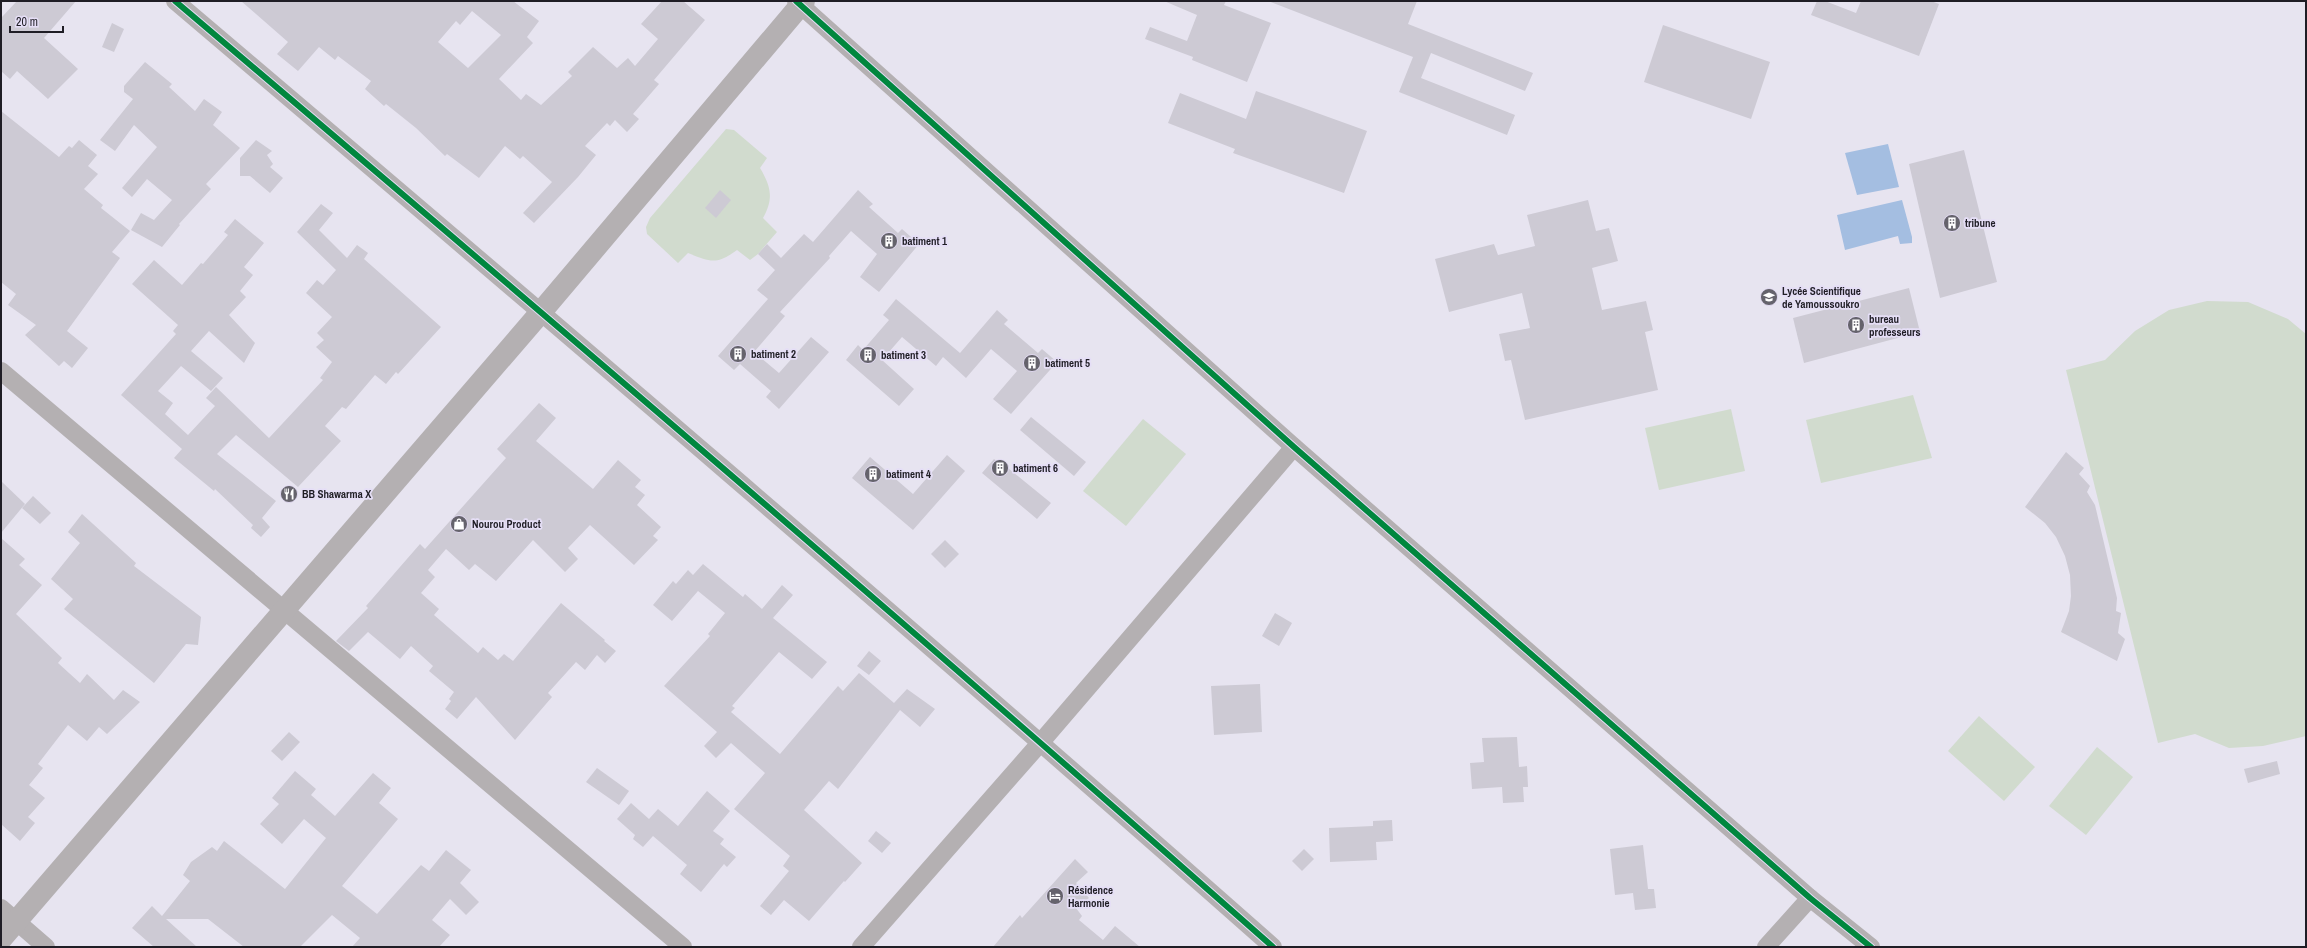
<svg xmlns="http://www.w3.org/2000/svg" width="2307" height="948" font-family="'Archivo Narrow',sans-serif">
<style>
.green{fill:#d1dbce}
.water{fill:#a4bee1}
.building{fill:#cdcad4;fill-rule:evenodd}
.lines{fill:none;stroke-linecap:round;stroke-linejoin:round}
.minor{stroke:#b4b0b2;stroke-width:18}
.tertiary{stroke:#b4b0b2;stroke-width:22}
.cycleway-casing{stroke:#e5def6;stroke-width:8}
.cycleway{stroke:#00873e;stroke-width:6}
.labels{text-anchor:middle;stroke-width:3.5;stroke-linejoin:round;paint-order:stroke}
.poi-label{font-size:11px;font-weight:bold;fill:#1f1d25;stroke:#e5def6;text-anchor:start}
</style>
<rect width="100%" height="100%" fill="#e7e4f0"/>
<g class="green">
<path d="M726,129L734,130L767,158L760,168C771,186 774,199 763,218L777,232L758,254L750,260L737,250C717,265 710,262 688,253L678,263L647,234L646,227L650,218Z"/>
<path d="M2207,301L2248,302L2288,319L2306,334V736L2263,746L2229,748L2195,734L2158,743L2066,370L2105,360L2135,331L2169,310Z"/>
<path d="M1913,395L1932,458L1821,483L1806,420Z"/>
<path d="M1731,409L1745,471L1659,490L1645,428Z"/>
<path d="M1143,419L1186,454L1126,526L1083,491Z"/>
<path d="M1979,716L2035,767L2004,801L1948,751Z"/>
<path d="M2097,747L2133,777L2086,835L2049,806Z"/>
</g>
<g class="water">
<path d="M1888,144L1899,187L1857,195L1845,153Z"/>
<path d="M1902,200L1912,237V243L1900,244L1898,236L1845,250L1837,215Z"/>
</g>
<g class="building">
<path d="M17,1H76L44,38L78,69L48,99L17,71L10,79L1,71V18Z"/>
<path d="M241,1H513L539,21L527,37L533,43L499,79L521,100L526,94L541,105L572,76L568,72L593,47L617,68L628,58L635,66L658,39L641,24L662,1H683L705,20L654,80L659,84L633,114L639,119L627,132L615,120L610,126L607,123L585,146L596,155L578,177L534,223L523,213L552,182L523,156L520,159L505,146L479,178L447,154L445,156L416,128L386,104L384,106L365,89L371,81L338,56L335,60L319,47L298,71L277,54L288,42ZM472,11L501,35L468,68L438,42L456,21L460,25Z"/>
<path d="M1164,1H1226L1224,5L1271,23L1247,82L1192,60L1193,57L1145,39L1150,27L1187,41L1197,15Z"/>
<path d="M1268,1H1417L1408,24L1533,73L1525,91L1431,53L1421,78L1515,115L1507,135L1399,92L1413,57Z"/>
<path d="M1817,1H1825L1856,13L1861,1H1931L1939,4L1919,56L1811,15Z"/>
<path d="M112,23L124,29L114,52L102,47Z"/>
<path d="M1663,25L1770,62L1751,119L1644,82Z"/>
<path d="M145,62L172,84L169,87L195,111L204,99L222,112L213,125L240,148L206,184L211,189L179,224L180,225L162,247L131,230L141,213L154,220L172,200L147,179L132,197L122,188L157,147L134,125L115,151L100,140L133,99L124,92V86Z"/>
<path d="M1256,91L1367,131L1344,193L1233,153L1235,149L1168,123L1180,93L1246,119Z"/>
<path d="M1,111L59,157L69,146L72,148L79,140L97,155L88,166L98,174L84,189L103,205L101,208L130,231L112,252L120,258L67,331L88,348L72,368L64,361L59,366L25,335L36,325L8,305L16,294L1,282Z"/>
<path d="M256,140L272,151L267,155L273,164L270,167L283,178L270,193L250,176H240V158Z"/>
<path d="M1964,150L1997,282L1940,298L1909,164Z"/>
<path d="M720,190L731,200L716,218L705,208Z"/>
<path d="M858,190L873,204L869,207L898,233L902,229L919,244L879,292L860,277L877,254L851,231L829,256L830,258L780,312L785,316L754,352L779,373L811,337L829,352L779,409L766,397L771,391L740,364L734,370L718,356L768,299L757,290L775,270L758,254L767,244L781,258L804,234L813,242Z"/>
<path d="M1588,200L1596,231L1609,228L1618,261L1592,268L1602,310L1646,301L1653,330L1645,332L1658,390L1525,420L1511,360L1505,361L1499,334L1530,328L1522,293L1449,312L1435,259L1494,244L1498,255L1535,246L1527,215Z"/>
<path d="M321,204L333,213L319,230L347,258L357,245L368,253L364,259L441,327L398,374L396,372L386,384L375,375L346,409L342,407L325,426L341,441L298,487L236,435L217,454L276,501L262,518L270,527L261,537L251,528L253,525L215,489L214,491L174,458L182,449L121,395L176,334L173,331L178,325L132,284L154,260L182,285L201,263L203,264L228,235L224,232L235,219L264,243L244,267L253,275L240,291L246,297L229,315L255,343L244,363L209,331L191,351L223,378L211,391L181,366L158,391L173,403L165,414L188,435L215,406L206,398L216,387L269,438L323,380L320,378L332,362L316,347L324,340L317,333L332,317L306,293L317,280L323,285L336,270L297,232Z"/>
<path d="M1909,288L1920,332L1804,363L1793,318Z"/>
<path d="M896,299L960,353L997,310L1008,320L1004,324L1038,353L1042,349L1057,362L1011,414L993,399L1017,371L991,349L966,378L943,357L936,366L902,337L882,360L914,389L899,406L846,360L858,345L863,350L889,320L883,315Z"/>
<path d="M539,403L556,418L536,441L593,489L618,460L641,480L635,487L645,495L637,505L661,527L653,536L658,540L634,565L590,525L568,548L578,559L565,572L533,540L496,581L475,564L469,570L446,549L428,570L435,577L421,593L439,609L434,615L478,653L483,647L498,660L504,654L513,661L561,603L605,640L604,641L616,651L605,663L597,655L585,670L576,662L548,693L552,697L515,740L476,697L457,719L445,709L451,701L449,699L454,692L429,671L433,666L411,646L400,659L368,632L349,651L336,641L368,608L366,606L420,544L425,549L506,458L497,449Z"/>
<path d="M1031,417L1086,462L1074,476L1020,430Z"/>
<path d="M2066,452L2084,468L2079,474L2090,486L2087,492L2095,505L2117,598L2116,611L2121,613L2118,633L2125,639L2117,661L2061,632L2069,611L2071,596L2070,575L2065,556L2056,537L2045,523L2025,507Z"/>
<path d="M947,455L965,471L913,530L852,478L870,457L913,494Z"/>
<path d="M994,459L1002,465L1003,464L1051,503L1037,519L982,473Z"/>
<path d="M1,481L25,504L1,533Z"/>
<path d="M33,496L51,513L40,524L22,508Z"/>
<path d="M82,514L136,563L134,566L201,617L198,645L186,644L154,683L64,609L73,599L51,579L80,543L68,532Z"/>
<path d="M1,538L25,559L19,565L42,585L16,614L62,658L58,663L80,683L87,674L114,700L123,690L140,702L107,734L99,727L87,741L68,725L38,764L43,768L29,785L45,798L28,817L35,823L20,841L1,824Z"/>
<path d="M945,540L959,554L945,568L931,554Z"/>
<path d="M703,564L743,597L745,594L762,609L782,585L793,595L773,618L827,662L812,679L779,652L732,706L735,708L731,712L780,754L838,686L843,691L859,673L894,703L907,689L935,709L920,727L900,710L838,789L829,781L804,810L862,863L845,882L844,881L809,921L784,900L771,915L760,906L789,871L783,866L790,856L734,809L765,773L731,743L716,758L704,746L717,732L664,686L710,636L708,634L725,613L698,591L672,621L653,605L673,581L676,584L688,570L693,575Z"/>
<path d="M1275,613L1292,623L1279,646L1262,636Z"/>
<path d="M869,651L881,661L869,675L857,666Z"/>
<path d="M1260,684L1262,732L1214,735L1211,686Z"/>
<path d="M289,732L300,742L282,761L271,751Z"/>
<path d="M1517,737L1519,767L1527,766L1528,787H1523L1524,802L1503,803L1502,787L1472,789L1470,763L1484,762L1482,738Z"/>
<path d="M2277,761L2280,774L2248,783L2244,769Z"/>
<path d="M597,768L629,791L619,805L586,782Z"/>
<path d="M295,771L316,789L311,795L335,816L373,773L391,788L379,803L398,819L342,886L377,914L421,865L429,871L446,850L471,870L460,883L479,902L466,915L450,899L432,920L450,935L439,947H352L360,938L332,915L300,947H244L208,919H166L197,947H154L132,928L152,906L162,916L190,881L183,875L191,862L212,847L217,851L224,841L285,889L326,838L304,819L282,844L260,824L279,804L272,798Z"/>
<path d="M707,791L730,811L713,831L724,839L720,844L736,857L727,867L724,864L701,892L680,874L687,865L653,836L643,847L633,839L635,835L617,819L631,803L649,819L658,809L678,826Z"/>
<path d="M1392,820L1393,841L1376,842L1377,860L1330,862L1329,828L1373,826V821Z"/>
<path d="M876,831L891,843L882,853L868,841Z"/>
<path d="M1643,845L1648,889H1654L1656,908L1635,910L1633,893L1615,895L1610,849Z"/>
<path d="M1304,849L1314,859L1302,871L1292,861Z"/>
<path d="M1075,859L1088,872L1076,883L1089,898L1076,908L1082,916L1079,920L1103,940L1115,926L1140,947H993L1020,915L1022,918Z"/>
</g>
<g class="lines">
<g class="minor">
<path d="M175,1C544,314 911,627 1273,947"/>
<path d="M796,1L1294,447L1810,898L1871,947"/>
<path d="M1,371L683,947"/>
<path d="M1,908L46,947"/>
<path d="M861,947L1041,742L1294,447"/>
<path d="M1766,947L1810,898"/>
</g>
<path class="tertiary" d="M1,939L541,312L804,1"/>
<g class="cycleway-casing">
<g id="cycleway">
<path d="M175,1C544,314 911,627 1273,947"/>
<path d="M796,1L1294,447L1810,898L1871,947"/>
</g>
</g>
<use href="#cycleway" class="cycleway"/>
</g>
<defs>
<g id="building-disc" transform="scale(0.9)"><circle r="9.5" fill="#65636c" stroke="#e5def6"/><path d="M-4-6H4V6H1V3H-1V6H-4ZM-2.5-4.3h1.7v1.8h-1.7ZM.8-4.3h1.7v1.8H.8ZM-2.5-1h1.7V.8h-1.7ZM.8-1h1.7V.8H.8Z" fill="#fff"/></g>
<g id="school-disc" transform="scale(0.9)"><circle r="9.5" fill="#65636c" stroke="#e5def6"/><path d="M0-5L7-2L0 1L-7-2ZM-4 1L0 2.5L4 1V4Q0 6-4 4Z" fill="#fff"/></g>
<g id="restaurant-disc" transform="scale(0.9)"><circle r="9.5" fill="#65636c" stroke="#e5def6"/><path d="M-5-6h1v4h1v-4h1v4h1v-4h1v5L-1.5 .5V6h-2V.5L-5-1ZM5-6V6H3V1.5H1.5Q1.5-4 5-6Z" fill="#fff"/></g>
<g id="shop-disc" transform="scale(0.9)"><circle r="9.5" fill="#65636c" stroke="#e5def6"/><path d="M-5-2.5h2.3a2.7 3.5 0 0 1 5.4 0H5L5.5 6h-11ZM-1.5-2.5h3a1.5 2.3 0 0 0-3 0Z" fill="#fff"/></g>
<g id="hotel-disc" transform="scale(0.9)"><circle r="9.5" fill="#65636c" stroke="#e5def6"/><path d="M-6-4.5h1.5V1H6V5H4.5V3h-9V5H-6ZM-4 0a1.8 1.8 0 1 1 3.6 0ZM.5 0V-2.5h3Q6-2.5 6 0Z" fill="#fff"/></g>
</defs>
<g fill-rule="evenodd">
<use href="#building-disc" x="1952" y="223"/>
<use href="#building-disc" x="889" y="241"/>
<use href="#school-disc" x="1769" y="297"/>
<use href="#building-disc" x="1856" y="325"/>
<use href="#building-disc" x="738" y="354"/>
<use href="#building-disc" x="868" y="355"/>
<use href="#building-disc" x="1032" y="363"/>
<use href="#building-disc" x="1000" y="468"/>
<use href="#building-disc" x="873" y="474"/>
<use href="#restaurant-disc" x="289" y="494"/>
<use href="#shop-disc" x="459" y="524"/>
<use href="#hotel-disc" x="1055" y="896"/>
</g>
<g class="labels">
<g class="poi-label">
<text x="1965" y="227">tribune</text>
<text x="902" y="245">batiment 1</text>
<text x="1782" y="295">Lycée Scientifique<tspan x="1782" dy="13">de Yamoussoukro</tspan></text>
<text x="1869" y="323">bureau<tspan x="1869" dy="13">professeurs</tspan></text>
<text x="751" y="358">batiment 2</text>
<text x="881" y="359">batiment 3</text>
<text x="1045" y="367">batiment 5</text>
<text x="1013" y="472">batiment 6</text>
<text x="886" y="478">batiment 4</text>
<text x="302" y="498">BB Shawarma X</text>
<text x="472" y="528">Nourou Product</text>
<text x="1068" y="894">Résidence<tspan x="1068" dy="13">Harmonie</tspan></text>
</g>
</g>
<rect width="2307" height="948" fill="none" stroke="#1f1d25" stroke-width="4"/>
<path d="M10 26v6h53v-6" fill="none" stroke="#1f1d25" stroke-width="2"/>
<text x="16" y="26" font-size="12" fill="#1f1d25" stroke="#e5def6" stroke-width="3" paint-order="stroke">20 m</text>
</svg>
